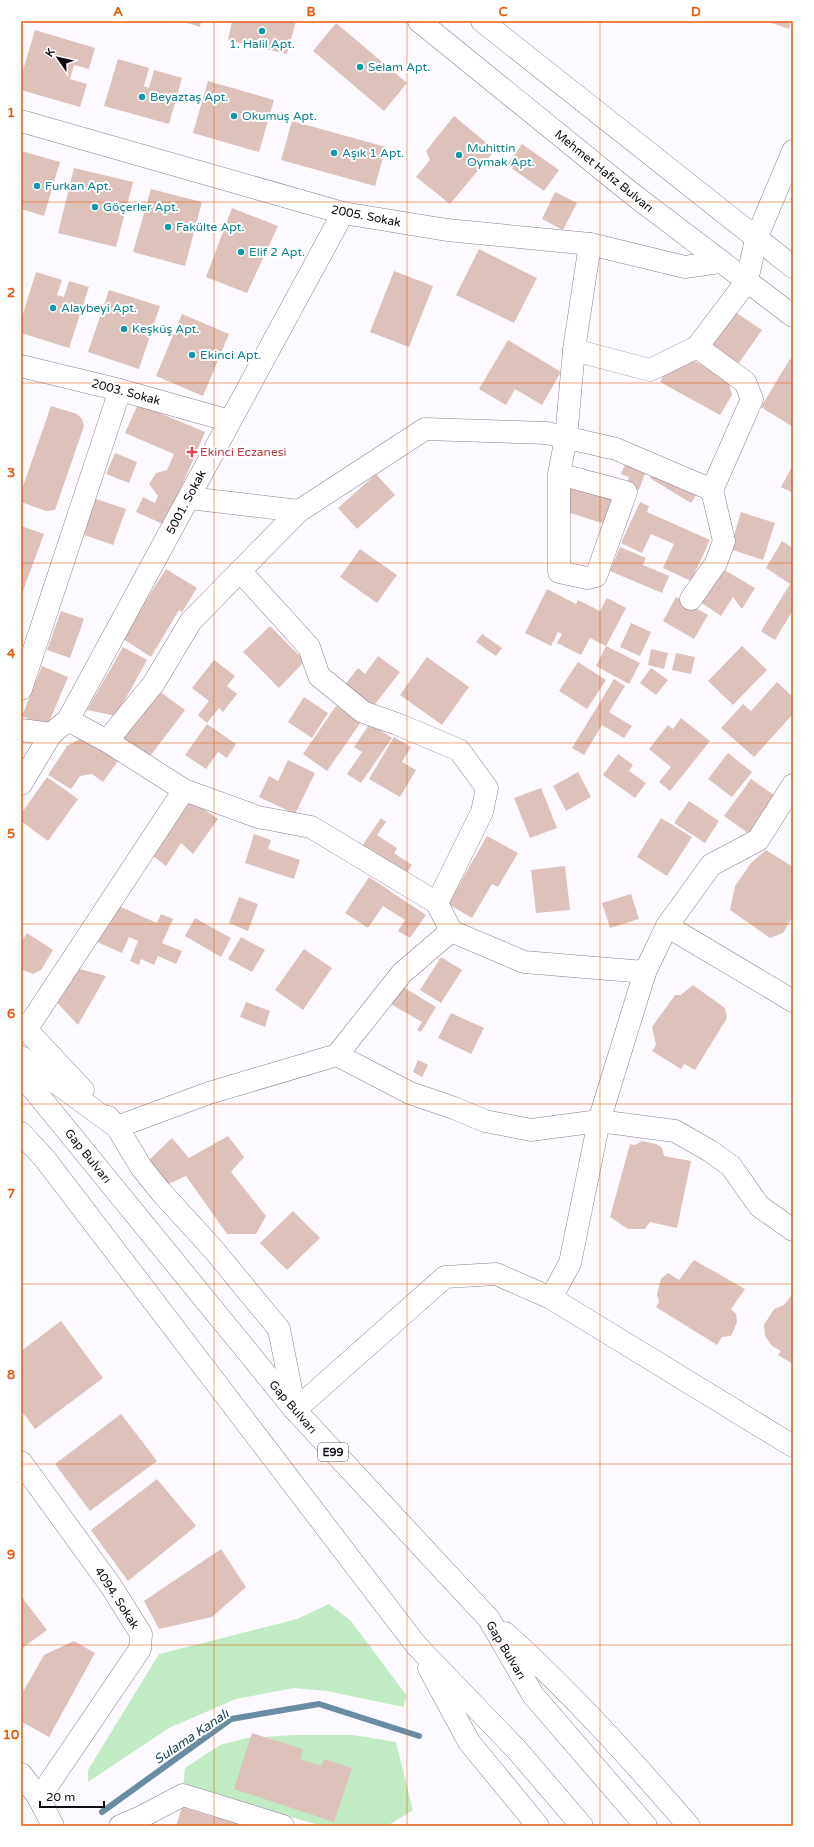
<svg xmlns="http://www.w3.org/2000/svg" width="814" height="1847" font-family="'Varela Round',sans-serif">
<style>
.green{fill:#c2eac5}
.lines{fill:none;stroke-linecap:round;stroke-linejoin:round}
.stream{stroke:#6a8ca3;stroke-width:6}
.building{fill:#dcc2ba}
.street-casing{stroke:#897f93;stroke-width:23}
.secondary-casing{stroke:#897f93;stroke-width:23}
.highway-casing{stroke:#897f93;stroke-width:23}
.street{stroke:#fff;stroke-width:22}
.secondary{stroke:#fff;stroke-width:22}
.highway{stroke:#fff;stroke-width:22}
.grid{fill:none;stroke:#e8590c;stroke-width:1;stroke-opacity:0.55}
.culture-dot{fill:#0f9aa8;stroke:#fff;stroke-width:1.5}
.health-dot{fill:#e0444e;stroke:#fff;stroke-width:1.5}
.labels{text-anchor:middle;stroke-width:4;stroke-linejoin:round;paint-order:stroke}
.shield{fill:#fff;stroke:#565459;stroke-width:1}
.shield-label{font-size:11px;font-weight:bold;fill:#0e0b12}
.culture-label{font-size:12px;fill:#0d838f;stroke:#fff;text-anchor:start}
.street-label{font-size:12px;fill:#0e0b12;stroke:#fff}
.health-label{font-size:12px;fill:#be3a42;stroke:#fff;text-anchor:start}
.water-label{font-size:13px;font-style:italic;fill:#153f54;stroke:#fff}
.neatline{fill:none;stroke:#e8590c;stroke-width:1.5}
.grid-label{font-size:13px;text-anchor:middle;font-weight:bold;fill:#e8590c}
</style>
<rect width="100%" height="100%" fill="#fcfaff"/>
<g class="green">
<path d="M329,1604L351,1621L407,1696L403,1707L327,1691L294,1688L236,1699L169,1728L88,1782V1770L159,1654L297,1619Z"/>
<path d="M295,1735H353L396,1742L413,1810L387,1826H323L183,1787L185,1768L220,1745L247,1738Z"/>
</g>
<g class="lines">
<path class="stream" d="M102,1812L231,1719L319,1704L419,1736"/>
</g>
<g class="building">
<path d="M181,21H201L200,27Z"/>
<path d="M232,21H296L287,54L228,40Z"/>
<path d="M766,21H791L789,29Z"/>
<path d="M336,23L407,83L384,111L313,51Z"/>
<path d="M35,30L95,48L89,69L74,65L70,79L87,84L80,107L21,90V77Z"/>
<path d="M118,59L149,68L144,86L149,88L154,70L182,78L169,124L104,106Z"/>
<path d="M208,81L274,100L259,152L193,133Z"/>
<path d="M454,116L495,150L450,204L416,177L430,160L426,151Z"/>
<path d="M292,121L386,147L375,186L281,160Z"/>
<path d="M522,144L559,170L544,191L507,165Z"/>
<path d="M21,151L60,162L44,216L21,209Z"/>
<path d="M74,168L133,182L116,247L58,233Z"/>
<path d="M151,189L202,202L185,266L133,252Z"/>
<path d="M555,192L577,203L563,230L542,219Z"/>
<path d="M232,208L278,226L247,293L206,277Z"/>
<path d="M479,249L537,278L514,323L456,295Z"/>
<path d="M394,271L433,286L409,347L370,332Z"/>
<path d="M36,272L62,280L57,295L64,297L69,281L89,287L69,348L21,333V320Z"/>
<path d="M109,290L160,306L139,369L88,352Z"/>
<path d="M735,312L762,330L734,370L708,352Z"/>
<path d="M182,314L229,334L203,396L156,376Z"/>
<path d="M508,340L561,372L542,405L515,389L506,405L479,389Z"/>
<path d="M691,359L728,380L732,395L720,415L660,382L667,369Z"/>
<path d="M790,359L793,361V427L761,407Z"/>
<path d="M138,404L205,432L165,525L136,512L143,497L155,503L158,496L149,484L156,473L167,470L174,454L125,433Z"/>
<path d="M51,406L77,414L82,419L84,426L55,510L46,511L21,502V492Z"/>
<path d="M115,453L137,462L129,483L106,474Z"/>
<path d="M627,460L647,468L639,490L627,485L629,477L621,474Z"/>
<path d="M793,465V493L781,487Z"/>
<path d="M652,468L697,494L691,503L650,478Z"/>
<path d="M376,474L395,495L357,529L338,508Z"/>
<path d="M569,483L620,494L611,526L561,510Z"/>
<path d="M93,498L126,509L113,545L81,534Z"/>
<path d="M640,502L649,506L647,512L710,540L691,581L663,568L674,544L651,534L642,553L621,543Z"/>
<path d="M741,512L775,523L763,560L730,549Z"/>
<path d="M21,526L44,534L21,596Z"/>
<path d="M782,541L793,548V610L775,640L761,631L790,584L766,568Z"/>
<path d="M620,547L646,558L643,565L669,576L662,593L610,571Z"/>
<path d="M360,549L397,575L377,603L340,577Z"/>
<path d="M721,568L755,588L742,609L733,597L721,616L700,602Z"/>
<path d="M166,569L197,588L182,612L179,610L151,657L122,638Z"/>
<path d="M547,589L576,604L578,600L600,611L607,598L626,608L606,646L590,638L581,655L557,643L562,634L558,632L551,646L525,633Z"/>
<path d="M676,597L708,615L694,639L663,621Z"/>
<path d="M61,611L84,619L70,658L47,650Z"/>
<path d="M631,623L651,632L640,656L620,647Z"/>
<path d="M270,626L305,661L279,688L243,652Z"/>
<path d="M482,634L502,648L496,656L476,642Z"/>
<path d="M606,646L640,663L629,684L596,666Z"/>
<path d="M742,646L767,670L733,705L708,681Z"/>
<path d="M123,647L147,660L116,716L87,710Z"/>
<path d="M651,649L668,653L664,669L648,665Z"/>
<path d="M676,653L695,657L691,674L672,670Z"/>
<path d="M378,656L400,672L372,708L344,686L358,668L365,674Z"/>
<path d="M427,657L469,687L442,725L400,695Z"/>
<path d="M214,660L235,676L227,686L237,694L223,712L219,708L207,723L198,715L209,701L192,688Z"/>
<path d="M578,662L606,680L587,709L559,691Z"/>
<path d="M42,666L68,677L47,727L22,716Z"/>
<path d="M651,668L668,680L656,695L640,683Z"/>
<path d="M614,679L625,686L609,712L632,726L624,738L602,725L584,755L572,748Z"/>
<path d="M777,682L793,697V714L754,757L721,728L743,704L751,711Z"/>
<path d="M159,691L185,710L148,759L122,740Z"/>
<path d="M304,697L328,713L312,738L288,722Z"/>
<path d="M336,706L361,722L327,771L303,754Z"/>
<path d="M681,718L710,741L670,791L659,782L671,767L649,749L668,725L673,729Z"/>
<path d="M370,723L392,738L361,783L347,774L362,752L354,747Z"/>
<path d="M207,724L236,744L227,758L218,752L206,769L185,755Z"/>
<path d="M83,737L118,761L103,782L92,774L80,776L71,789L48,775L67,746Z"/>
<path d="M394,737L411,747L402,762L416,770L400,797L369,779Z"/>
<path d="M728,753L752,772L732,797L708,779Z"/>
<path d="M618,754L633,765L629,771L646,783L635,798L603,775Z"/>
<path d="M288,760L315,773L295,814L259,797L269,776L278,781Z"/>
<path d="M578,772L591,797L566,811L553,786Z"/>
<path d="M47,777L78,799L48,841L21,821V814Z"/>
<path d="M751,779L778,798L752,836L724,816Z"/>
<path d="M541,788L557,828L530,838L514,798Z"/>
<path d="M190,800L218,819L193,854L181,843L166,866L153,856Z"/>
<path d="M689,801L719,821L705,843L674,823Z"/>
<path d="M381,818L386,822L377,835L397,848L394,853L412,865L406,874L362,846Z"/>
<path d="M661,818L692,837L667,876L637,857Z"/>
<path d="M254,834L271,840L268,849L300,860L294,879L245,863Z"/>
<path d="M487,836L518,853L498,887L492,884L472,918L448,904Z"/>
<path d="M766,850L793,867V916L783,933L770,938L730,910L735,886L751,863Z"/>
<path d="M565,866L570,910L536,913L531,870Z"/>
<path d="M369,877L426,915L410,938L398,931L405,920L383,906L368,928L345,913Z"/>
<path d="M631,894L639,919L610,928L602,903Z"/>
<path d="M239,897L258,904L248,931L229,923Z"/>
<path d="M114,904L157,923L161,914L173,919L162,943L182,951L176,964L158,956L154,965L141,959L139,965L130,961L138,941L129,937L122,953L97,942Z"/>
<path d="M195,918L231,938L221,957L185,936Z"/>
<path d="M27,933L53,950L41,970L33,974L21,969V943Z"/>
<path d="M241,937L265,950L252,972L228,959Z"/>
<path d="M304,949L332,968L303,1010L275,990Z"/>
<path d="M441,957L462,970L441,1003L420,990Z"/>
<path d="M72,967L106,976L78,1025L52,997Z"/>
<path d="M398,984L436,1007L421,1032L417,1030L422,1022L387,1002Z"/>
<path d="M693,985L725,1008L727,1018L695,1070L684,1064L681,1069L652,1051L656,1045L652,1027L675,995H681Z"/>
<path d="M246,1002L270,1011L265,1027L240,1017Z"/>
<path d="M451,1013L484,1028L471,1054L438,1038Z"/>
<path d="M418,1060L428,1065L422,1077L413,1072Z"/>
<path d="M228,1136L244,1157L231,1172L266,1216L256,1234H227L186,1176L166,1185L147,1162L172,1138L189,1158Z"/>
<path d="M642,1141L656,1144L662,1148L664,1156L691,1161L677,1228L650,1222L645,1229H628L610,1217L630,1144L635,1145Z"/>
<path d="M293,1211L320,1238L287,1270L260,1243Z"/>
<path d="M694,1260L745,1289L731,1309L736,1314L737,1322L731,1336L722,1337L717,1345L656,1307L659,1302L657,1294L661,1279L668,1273L679,1280Z"/>
<path d="M793,1293V1364L778,1355L781,1351L772,1346L765,1336L764,1325L774,1309L784,1305Z"/>
<path d="M61,1321L103,1378L35,1429L21,1410V1351Z"/>
<path d="M121,1414L157,1461L90,1511L55,1464Z"/>
<path d="M157,1479L196,1526L128,1581L91,1530Z"/>
<path d="M221,1549L246,1587L212,1617L159,1629L144,1601Z"/>
<path d="M21,1596L47,1630L21,1649Z"/>
<path d="M74,1641L95,1653L49,1737L22,1722L23,1692L44,1655Z"/>
<path d="M252,1733L303,1749L300,1759L321,1766L324,1759L352,1768L334,1822L234,1789Z"/>
<path d="M182,1807L217,1818L218,1813L240,1820L241,1826H176Z"/>
</g>
<g class="lines">
<g class="street-casing">
<g id="street">
<path d="M21,121L343,213L447,230L590,244L685,267L720,262"/>
<path d="M574,350L650,370L697,347L747,281L756,239L793,151"/>
<path d="M21,366L120,390L230,421"/>
<path d="M559,474L626,492L596,576L587,578L559,572V474L566,438L574,350L590,244"/>
<path d="M189,498L299,511"/>
<path d="M240,571L309,647L319,676L363,712L397,724L459,750L487,788L482,812L437,903L451,931"/>
<path d="M691,599L716,563L724,541L712,490L752,399L745,382L697,347"/>
<path d="M21,689L120,390"/>
<path d="M68,720L107,741L184,790L258,817L311,827L437,903"/>
<path d="M21,730L51,734"/>
<path d="M107,741L154,683L191,621L299,511L425,429L547,433L616,449L712,490"/>
<path d="M21,784L51,734L68,720L343,213"/>
<path d="M667,926L793,1001"/>
<path d="M21,1024L83,1090"/>
<path d="M26,1030L184,790"/>
<path d="M337,1055L410,1093L454,1108L485,1121L531,1130L599,1121L675,1131L710,1151L731,1166L759,1206L793,1230"/>
<path d="M21,1057L117,1127L209,1093L337,1055L402,973L451,931L524,962L645,972L667,926L711,865L758,840L793,785"/>
<path d="M108,1117L117,1127L141,1167L161,1192L213,1249L279,1329L295,1410"/>
<path d="M551,1298L570,1263L599,1121L645,972"/>
<path d="M295,1410L445,1277L496,1274L551,1298L793,1446"/>
<path d="M21,1462L111,1586L141,1634L140,1649L39,1798"/>
<path d="M21,1774L39,1798L53,1826"/>
<path d="M120,1826L141,1817L183,1795L283,1826"/>
</g>
</g>
<g class="secondary-casing">
<g id="secondary">
<path d="M419,21L631,193L793,316"/>
<path d="M482,21L793,267"/>
</g>
</g>
<g class="highway-casing">
<g id="highway">
<path d="M21,1074L295,1410L489,1619L533,1695L646,1826"/>
<path d="M21,1133L45,1159L416,1645L517,1750L582,1826"/>
<path d="M505,1633C571,1692 631,1759 689,1826"/>
<path d="M429,1668L469,1742L538,1826"/>
</g>
</g>
<use href="#street" class="street"/>
<use href="#secondary" class="secondary"/>
<use href="#highway" class="highway"/>
</g>
<path class="grid" d="M214,21V1826M407,21V1826M600,21V1826M21,202H793M21,383H793M21,563H793M21,743H793M21,924H793M21,1104H793M21,1284H793M21,1464H793M21,1645H793"/>
<g class="culture-dot">
<circle cx="262" cy="31" r="4"/>
<circle cx="360" cy="67" r="4"/>
<circle cx="142" cy="97" r="4"/>
<circle cx="234" cy="116" r="4"/>
<circle cx="334" cy="153" r="4"/>
<circle cx="459" cy="155" r="4"/>
<circle cx="37" cy="186" r="4"/>
<circle cx="95" cy="207" r="4"/>
<circle cx="168" cy="227" r="4"/>
<circle cx="241" cy="252" r="4"/>
<circle cx="53" cy="308" r="4"/>
<circle cx="124" cy="329" r="4"/>
<circle cx="192" cy="355" r="4"/>
</g>
<path class="health-dot" d="M190 446h4v4h4v4h-4v4h-4v-4h-4v-4h4z"/>
<g class="labels">
<rect class="shield" x="318" y="1443" width="30" height="18" rx="3"/>
<g class="shield-label">
<text x="333" y="1456">E99</text>
</g>
<g class="culture-label">
<text x="262" y="48" text-anchor="middle">1. Halil Apt.</text>
<text x="368" y="71">Selam Apt.</text>
<text x="150" y="101">Beyaztaş Apt.</text>
<text x="242" y="120">Okumuş Apt.</text>
<text x="467" y="152">Muhittin<tspan x="467" dy="14">Oymak Apt.</tspan></text>
<text x="342" y="157">Aşık 1 Apt.</text>
<text x="45" y="190">Furkan Apt.</text>
<text x="103" y="211">Göçerler Apt.</text>
<text x="176" y="231">Fakülte Apt.</text>
<text x="249" y="256">Elif 2 Apt.</text>
<text x="61" y="312">Alaybeyi Apt.</text>
<text x="132" y="333">Keşküş Apt.</text>
<text x="200" y="359">Ekinci Apt.</text>
</g>
<g class="street-label">
<text transform="translate(604 171) rotate(39)" y="4">Mehmet Hafız Bulvarı</text>
<text transform="translate(366 216) rotate(11)" y="4">2005. Sokak</text>
<text transform="translate(126 392) rotate(15)" y="4">2003. Sokak</text>
<text transform="translate(186 502) rotate(-62)" y="4">5001. Sokak</text>
<text transform="translate(88 1156) rotate(51)" y="4">Gap Bulvarı</text>
<text transform="translate(293 1407) rotate(49)" y="4">Gap Bulvarı</text>
<text transform="translate(117 1598) rotate(57)" y="4">4094. Sokak</text>
<text transform="translate(506 1650) rotate(59)" y="4">Gap Bulvarı</text>
</g>
<g class="health-label">
<text x="200" y="456">Ekinci Eczanesi</text>
</g>
<g class="water-label">
<text transform="translate(191 1736) rotate(-34)" y="5">Sulama Kanalı</text>
</g>
</g>
<rect width="814" height="1847" fill="none" stroke="#ffffff" stroke-width="44"/>
<g transform="translate(58 58) rotate(304)" stroke="#ffffff" stroke-width="3" paint-order="stroke">
<path d="M0-3L7 15L0 10L-7 15Z" fill="#0e0b12"/>
<text y="-6" font-size="11" font-weight="bold" text-anchor="middle" fill="#0e0b12">K</text>
</g>
<path d="M40 1801v6h64v-6" fill="none" stroke="#0e0b12" stroke-width="2"/>
<text x="46" y="1801" font-size="12" fill="#0e0b12" stroke="#ffffff" stroke-width="3" paint-order="stroke">20 m</text>
<rect x="22" y="22" width="770" height="1803" class="neatline"/>
<g class="grid-label">
<text x="118" y="16">A</text>
<text x="311" y="16">B</text>
<text x="503" y="16">C</text>
<text x="696" y="16">D</text>
<text x="11" y="117">1</text>
<text x="11" y="297">2</text>
<text x="11" y="477">3</text>
<text x="11" y="658">4</text>
<text x="11" y="838">5</text>
<text x="11" y="1018">6</text>
<text x="11" y="1198">7</text>
<text x="11" y="1379">8</text>
<text x="11" y="1559">9</text>
<text x="11" y="1739">10</text>
</g>
</svg>
